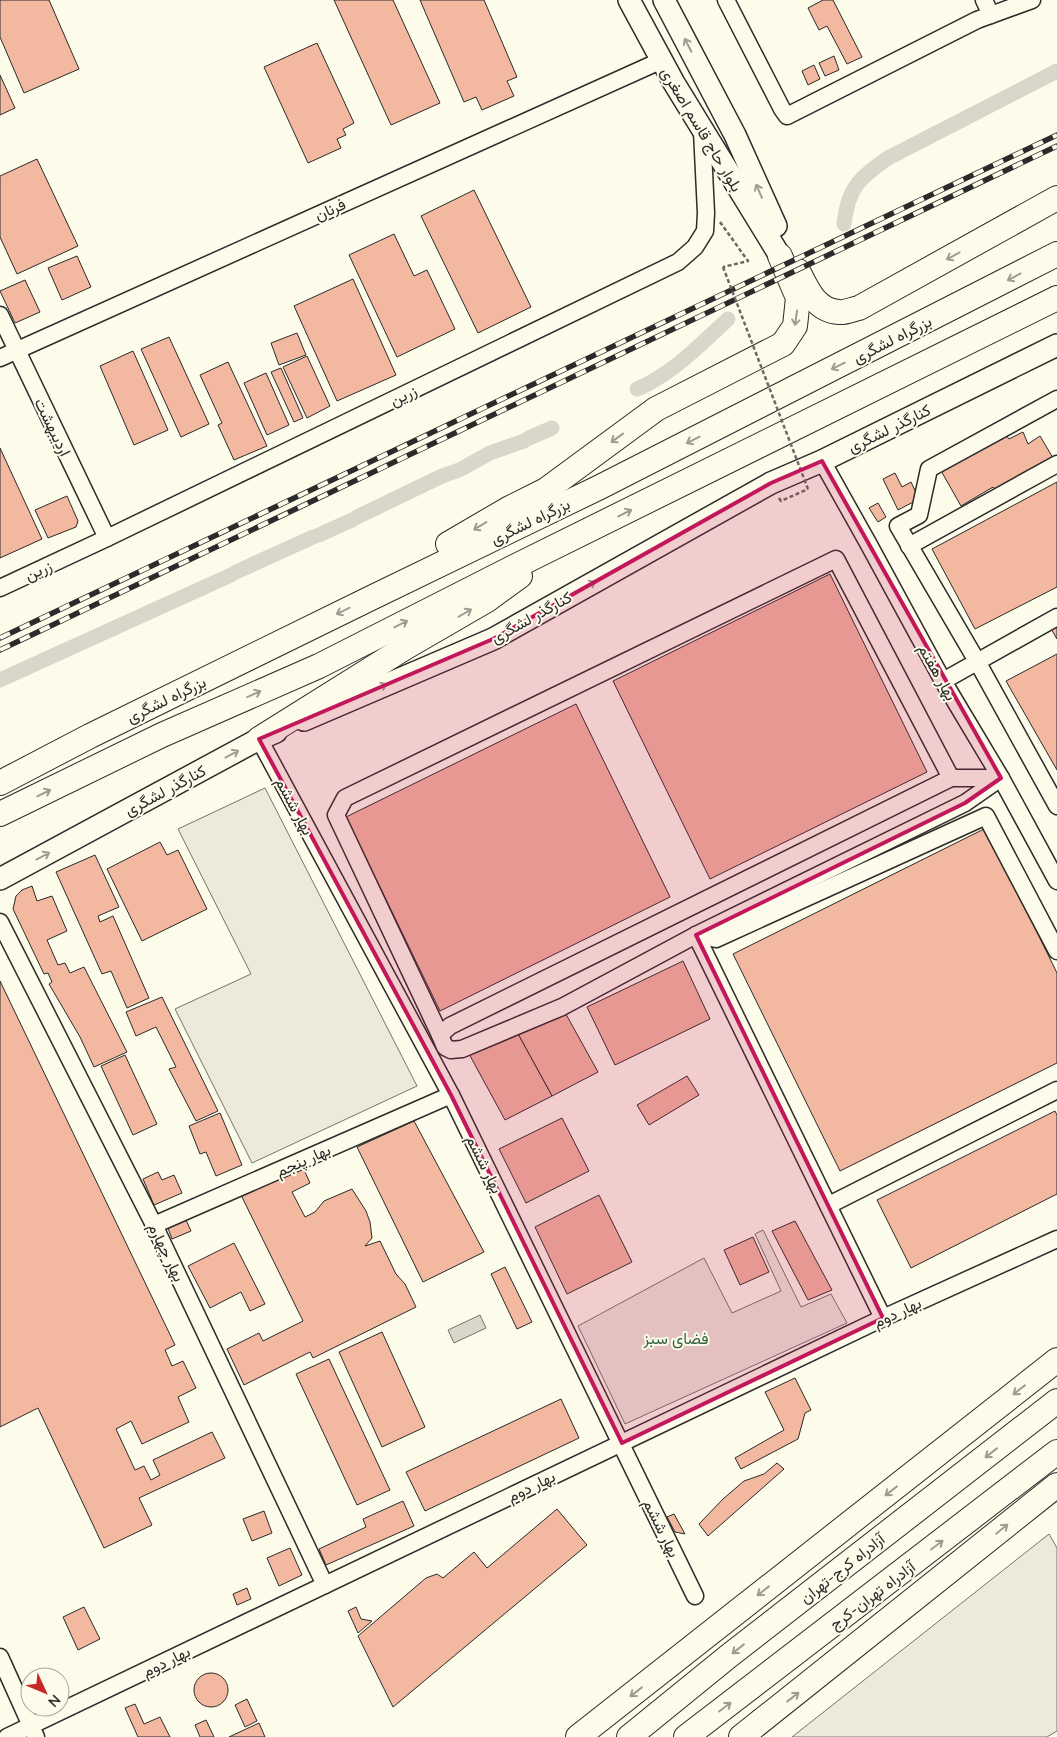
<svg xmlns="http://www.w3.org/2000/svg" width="1057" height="1737" font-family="'Nunito Sans',Vazirmatn,sans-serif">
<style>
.green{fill:#ecebdb;stroke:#74746e}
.water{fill:#d8d7c9;stroke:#74746e}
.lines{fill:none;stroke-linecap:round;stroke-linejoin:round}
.canal{stroke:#d8d7c9;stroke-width:15}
.building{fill:#f2b8a0;stroke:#2b2b2b}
.minor-casing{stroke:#2b2b2b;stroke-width:19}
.major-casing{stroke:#2b2b2b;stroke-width:24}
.highway-casing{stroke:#2b2b2b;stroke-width:26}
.path{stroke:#6a6964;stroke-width:2.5;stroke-dasharray:4 2.5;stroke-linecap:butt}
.minor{stroke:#fdfbea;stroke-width:16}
.major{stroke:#fdfbea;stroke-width:21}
.highway{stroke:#fdfbea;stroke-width:24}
.rail-casing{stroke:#2b2b2b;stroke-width:5.5}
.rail{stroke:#fdfbea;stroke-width:4;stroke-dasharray:11;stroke-linecap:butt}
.path-bridge{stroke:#6a6964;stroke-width:2.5;stroke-dasharray:4 2.5;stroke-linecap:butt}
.oneway{stroke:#9e9d94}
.marked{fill:#c2185b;fill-opacity:0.2;stroke:#c2185b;stroke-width:4;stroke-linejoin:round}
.labels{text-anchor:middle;stroke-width:4;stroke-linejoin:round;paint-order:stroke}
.street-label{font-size:16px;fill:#2b2b2b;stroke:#fdfbea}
.park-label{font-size:16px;fill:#34623c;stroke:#fdfbea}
</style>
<rect width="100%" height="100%" fill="#fdfbea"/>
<g class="green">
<path d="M265,788L417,1086L252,1163L175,1009L251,974L178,829Z"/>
<path d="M763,1230L801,1307L831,1294L847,1323L625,1424L578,1326L704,1258L732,1313L781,1291L755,1234Z"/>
<path d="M1049,1534L1057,1548V1731L1047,1737H792Z"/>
</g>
<path class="water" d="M480,1315L486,1328L454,1343L448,1330Z"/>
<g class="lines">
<g class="canal">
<path d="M844,224C848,188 859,178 888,158L1057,71"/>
<path d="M637,389C672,374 700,345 728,319"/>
<path d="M529,438L552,428"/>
<path d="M463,468L490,453L524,441"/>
<path d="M357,517L442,476L459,470"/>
<path d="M319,535L352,520"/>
<path d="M236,572L313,537"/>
<path d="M0,680L231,575"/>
</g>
</g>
<g class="building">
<path d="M0,0H49L79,69L24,93L0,37Z"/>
<path d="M334,0H393L440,103L391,125Z"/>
<path d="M420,0H484L517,77L507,81L514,96L482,110L476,97L464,102Z"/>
<path d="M823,0H833L862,57L847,64L827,26L819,30L808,8Z"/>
<path d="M317,43L354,123L343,129L346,135L337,139L341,148L308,163L264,67Z"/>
<path d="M834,56L839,70L825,76L819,63Z"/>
<path d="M814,65L820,79L808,85L802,71Z"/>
<path d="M0,75L15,108L0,115Z"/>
<path d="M37,159L78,246L17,274L0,237V176Z"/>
<path d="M474,190L531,307L478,333L421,216Z"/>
<path d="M394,234L414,276L427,270L455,329L397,357L349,255Z"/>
<path d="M77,256L91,287L62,300L48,268Z"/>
<path d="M353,279L396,375L337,401L294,306Z"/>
<path d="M25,280L40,312L15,323L0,291Z"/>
<path d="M297,333L306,355L279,365L271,343Z"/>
<path d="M169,337L209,424L181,437L141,349Z"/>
<path d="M133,351L168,430L134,445L100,366Z"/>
<path d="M307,356L330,406L307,418L283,367Z"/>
<path d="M228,362L267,446L234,460L218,425L222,423L200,375Z"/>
<path d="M281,368L303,418L294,422L271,372Z"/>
<path d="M266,373L289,425L267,435L244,383Z"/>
<path d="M1023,432L1028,444L1040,436L1053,458L996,490L993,487L961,506L940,469L1004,433L1009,439Z"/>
<path d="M0,448L42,539L0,558Z"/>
<path d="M895,473L902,487L911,482L919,499L898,510L883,479Z"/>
<path d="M1057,482V587L975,629L932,549Z"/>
<path d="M67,496L78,521L76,527L48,538L35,510Z"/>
<path d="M878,503L886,517L878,522L869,508Z"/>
<path d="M830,574L927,772L710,879L613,681Z"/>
<path d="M1057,623V639L1050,627Z"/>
<path d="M1057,654V770L1006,681Z"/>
<path d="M576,704L670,897L440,1011L346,817Z"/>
<path d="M986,828L1057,973V1063L840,1171L733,954Z"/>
<path d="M160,842L167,855L178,850L207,909L142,941L107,869Z"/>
<path d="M95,855L119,907L98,916L100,922L113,916L149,998L127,1008L111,971L102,974L56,872Z"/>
<path d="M32,886L37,901L52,896L67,931L47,940L58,965L65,963L70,973L84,967L127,1052L94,1067L80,1037L49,984L52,982L48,973L44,974L13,909L16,896L22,890Z"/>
<path d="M683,961L710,1019L615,1065L587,1007Z"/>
<path d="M0,981L175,1345L165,1350L172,1366L183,1361L196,1388L178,1397L189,1422L142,1444L131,1421L116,1429L135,1470L144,1466L151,1480L160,1475L153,1460L212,1432L225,1458L139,1498L152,1525L104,1548L38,1408L0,1427Z"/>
<path d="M162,997L218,1111L196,1121L169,1069L176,1067L156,1027L136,1036L126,1012Z"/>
<path d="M562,1007L598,1072L552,1096L517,1032Z"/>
<path d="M517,1032L552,1096L505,1120L468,1052Z"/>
<path d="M125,1055L157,1124L133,1135L101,1066Z"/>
<path d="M687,1076L699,1095L649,1125L637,1105Z"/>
<path d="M1055,1111L1057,1115V1194L911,1268L877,1200Z"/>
<path d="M220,1113L242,1165L216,1176L206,1152L200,1154L189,1126Z"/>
<path d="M562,1118L589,1171L526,1203L499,1149Z"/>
<path d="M414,1121L484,1252L423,1282L357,1147Z"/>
<path d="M301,1163L310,1183L292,1192L305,1217L315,1212L324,1201L352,1189L366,1211L370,1222L372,1238L365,1246L380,1241L396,1274L405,1284L416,1307L313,1358L310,1352L244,1385L227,1349L259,1333L263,1341L303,1321L240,1193Z"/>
<path d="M158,1172L162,1180L174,1175L182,1193L154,1205L143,1179Z"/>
<path d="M599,1195L632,1262L567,1294L535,1227Z"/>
<path d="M186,1220L191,1231L172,1239L168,1228Z"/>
<path d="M795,1221L832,1290L808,1300L772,1231Z"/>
<path d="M753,1237L769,1272L740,1285L724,1250Z"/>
<path d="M234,1243L265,1304L250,1311L241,1292L210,1308L188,1266Z"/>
<path d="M505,1267L532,1322L517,1329L491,1274Z"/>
<path d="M382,1332L425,1427L382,1447L339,1352Z"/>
<path d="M329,1359L390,1490L357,1505L296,1374Z"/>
<path d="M795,1378L811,1410L805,1413L798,1439L741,1469L735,1458L784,1430L765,1392Z"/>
<path d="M561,1399L579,1438L425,1511L406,1472Z"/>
<path d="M777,1463L784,1469L708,1536L699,1524L723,1499L744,1481L764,1474Z"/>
<path d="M403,1501L414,1526L326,1565L319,1549L366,1527L363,1519Z"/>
<path d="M557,1509L587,1545L393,1707L358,1636L426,1578L437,1574L443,1578L474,1552L487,1568Z"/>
<path d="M264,1511L272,1533L252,1541L243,1519Z"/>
<path d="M674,1514L685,1534L675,1532L667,1517Z"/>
<path d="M290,1548L302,1575L279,1586L267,1558Z"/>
<path d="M247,1588L251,1599L237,1605L233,1594Z"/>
<path d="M84,1607L100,1639L78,1650L63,1617Z"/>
<path d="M356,1607L361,1619L372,1621L358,1633L348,1611Z"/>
<circle cx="211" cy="1690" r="17"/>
<path d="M247,1699L257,1721L245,1727L235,1705Z"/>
<path d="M135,1704L144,1724L160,1717L170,1737H138L125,1708Z"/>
<path d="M206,1720L214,1737H200L195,1725Z"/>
<path d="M259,1723L265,1737H229Z"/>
</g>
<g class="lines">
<g class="minor-casing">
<g id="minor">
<path d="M726,0L782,109L787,116L977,20L1032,0"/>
<path d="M984,0L991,15"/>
<path d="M0,315L107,538"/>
<path d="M0,358L660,61"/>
<path d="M1057,399L929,469L919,515L898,526L978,663L1057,806"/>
<path d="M822,461L868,543L943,681L1001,778L1057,881"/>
<path d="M909,546L1057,464"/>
<path d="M0,588L107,538L678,262L695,247L705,231L706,213L702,131"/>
<path d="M943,681L1057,617"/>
<path d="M259,739L451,1095L695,1596"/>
<path d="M951,778H1001L965,803L696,935L562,1007L462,1049L451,1050L445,1047L440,1035L450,1026Z"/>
<path d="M0,922L154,1225L325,1585"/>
<path d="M696,935L716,939L986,816L1057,951"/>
<path d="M696,935L883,1318"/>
<path d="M440,1035L336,815L345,798L836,559L951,778"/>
<path d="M829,1205L1057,1090"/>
<path d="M154,1225L451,1095"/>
<path d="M0,1657L36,1737"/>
<path d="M7,1737L883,1318L1057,1239"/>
</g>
</g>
<g class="major-casing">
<g id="major">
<path d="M629,0L674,83L780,256"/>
<path d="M664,0L735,135L776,226"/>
<path d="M304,720L493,639L771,483L822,461L1057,345"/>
<path d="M0,879L259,739L276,732"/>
</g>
</g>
<g class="highway-casing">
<g id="highway">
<path d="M798,271C807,289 816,311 839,312C845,313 853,309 859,308L1057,198"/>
<path d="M448,544L508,509L546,490L656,409L783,344L795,326L798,298L780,256"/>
<path d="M259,739L406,647L487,600L520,576"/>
<path d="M0,783L90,736L369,599L600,487L1057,254"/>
<path d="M0,814L162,735L319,666L510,569L1057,298"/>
<path d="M578,1737L1057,1360"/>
<path d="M629,1737L730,1655L1057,1401"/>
<path d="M686,1737L1057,1452"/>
<path d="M741,1737L1057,1485"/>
</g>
</g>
<g class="path">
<path d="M720,222L748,261L723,267"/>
<path d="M779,498L781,501L808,489"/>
</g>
<use href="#minor" class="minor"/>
<use href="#major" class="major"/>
<use href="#highway" class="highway"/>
<g class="rail-casing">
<g id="rail">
<path d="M0,638L1057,135"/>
<path d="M0,650L1057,146"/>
</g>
</g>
<use href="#rail" class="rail"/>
<path class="path-bridge" d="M723,267L808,489"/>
</g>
<defs><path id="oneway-shaft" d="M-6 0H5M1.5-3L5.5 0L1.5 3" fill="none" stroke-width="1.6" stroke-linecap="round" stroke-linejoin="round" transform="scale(1.25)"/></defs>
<g class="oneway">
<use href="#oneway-shaft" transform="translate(688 45) rotate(-117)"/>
<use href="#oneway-shaft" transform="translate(759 191) rotate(-113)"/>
<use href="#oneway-shaft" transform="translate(953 256) rotate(151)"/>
<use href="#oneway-shaft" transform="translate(1014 277) rotate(152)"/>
<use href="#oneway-shaft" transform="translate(796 318) rotate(98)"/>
<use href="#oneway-shaft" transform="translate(838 366) rotate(153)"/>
<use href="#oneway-shaft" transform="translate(617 438) rotate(144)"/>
<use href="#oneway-shaft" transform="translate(693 440) rotate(153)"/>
<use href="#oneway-shaft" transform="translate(625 513) rotate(-26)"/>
<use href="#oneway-shaft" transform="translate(480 526) rotate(149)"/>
<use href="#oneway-shaft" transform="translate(589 585) rotate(-29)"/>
<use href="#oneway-shaft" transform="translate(343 611) rotate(154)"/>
<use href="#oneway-shaft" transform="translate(465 613) rotate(-30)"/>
<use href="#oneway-shaft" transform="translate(401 624) rotate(-27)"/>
<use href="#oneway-shaft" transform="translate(380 687) rotate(-23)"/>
<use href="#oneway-shaft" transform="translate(254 694) rotate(-24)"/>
<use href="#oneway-shaft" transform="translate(232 754) rotate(-28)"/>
<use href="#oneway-shaft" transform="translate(44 793) rotate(-26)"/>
<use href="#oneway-shaft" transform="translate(43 856) rotate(-28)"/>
<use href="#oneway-shaft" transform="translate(1019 1390) rotate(142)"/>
<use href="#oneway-shaft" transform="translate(991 1453) rotate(142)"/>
<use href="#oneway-shaft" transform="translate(891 1491) rotate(142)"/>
<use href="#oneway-shaft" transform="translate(1002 1529) rotate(-39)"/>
<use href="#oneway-shaft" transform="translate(937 1545) rotate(-37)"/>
<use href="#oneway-shaft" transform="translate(763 1591) rotate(142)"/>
<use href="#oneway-shaft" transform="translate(738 1649) rotate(142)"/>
<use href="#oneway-shaft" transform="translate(636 1692) rotate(142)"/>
<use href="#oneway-shaft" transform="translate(793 1697) rotate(-38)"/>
<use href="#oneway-shaft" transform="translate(725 1707) rotate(-37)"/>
</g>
<path class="marked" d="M822,461L1001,778L965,803L696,935L883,1318L622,1443L451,1095L259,739L493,639L771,483Z"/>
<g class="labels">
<g class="street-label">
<text transform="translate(702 129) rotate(59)" y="6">بلوار حاج قاسم اصغری</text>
<text transform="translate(330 209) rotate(-24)" y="6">فرنان</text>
<text transform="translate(892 339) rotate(-27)" y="6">بزرگراه لشگری</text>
<text transform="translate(403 395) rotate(-26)" y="6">زرین</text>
<text transform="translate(53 427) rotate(64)" y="6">اردیبهشت</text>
<text transform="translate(889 428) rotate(-26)" y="6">کنارگذر لشگری</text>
<text transform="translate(530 521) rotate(-26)" y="6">بزرگراه لشگری</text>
<text transform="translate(38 570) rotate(-25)" y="6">زرین</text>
<text transform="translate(531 617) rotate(-29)" y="6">کنارگذر لشگری</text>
<text transform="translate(938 672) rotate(61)" y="6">بهار هفتم</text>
<text transform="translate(166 699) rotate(-26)" y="6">بزرگراه لشگری</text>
<text transform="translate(165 790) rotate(-28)" y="6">کنارگذر لشگری</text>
<text transform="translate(295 806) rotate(62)" y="6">بهار ششم</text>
<text transform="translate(303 1160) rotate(-24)" y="6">بهار پنجم</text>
<text transform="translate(485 1164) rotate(64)" y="6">بهار ششم</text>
<text transform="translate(167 1252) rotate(64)" y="6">بهار چهارم</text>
<text transform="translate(897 1312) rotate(-25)" y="6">بهار دوم</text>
<text transform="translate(531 1486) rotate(-26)" y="6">بهار دوم</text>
<text transform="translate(662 1528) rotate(64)" y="6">بهار ششم</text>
<text transform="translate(842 1568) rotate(-38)" y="6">آزادراه کرج-تهران</text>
<text transform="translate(872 1595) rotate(-37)" y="6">آزادراه تهران-کرج</text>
<text transform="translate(166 1661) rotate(-26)" y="6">بهار دوم</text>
</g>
<g class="park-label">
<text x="676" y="1344">فضای سبز</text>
</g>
</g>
<g transform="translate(45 1692) rotate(134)"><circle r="24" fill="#fdfbea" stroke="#a9a89e"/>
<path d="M0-4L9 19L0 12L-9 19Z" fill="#c62828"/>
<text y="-8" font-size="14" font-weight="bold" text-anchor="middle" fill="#2b2b2b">N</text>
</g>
</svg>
